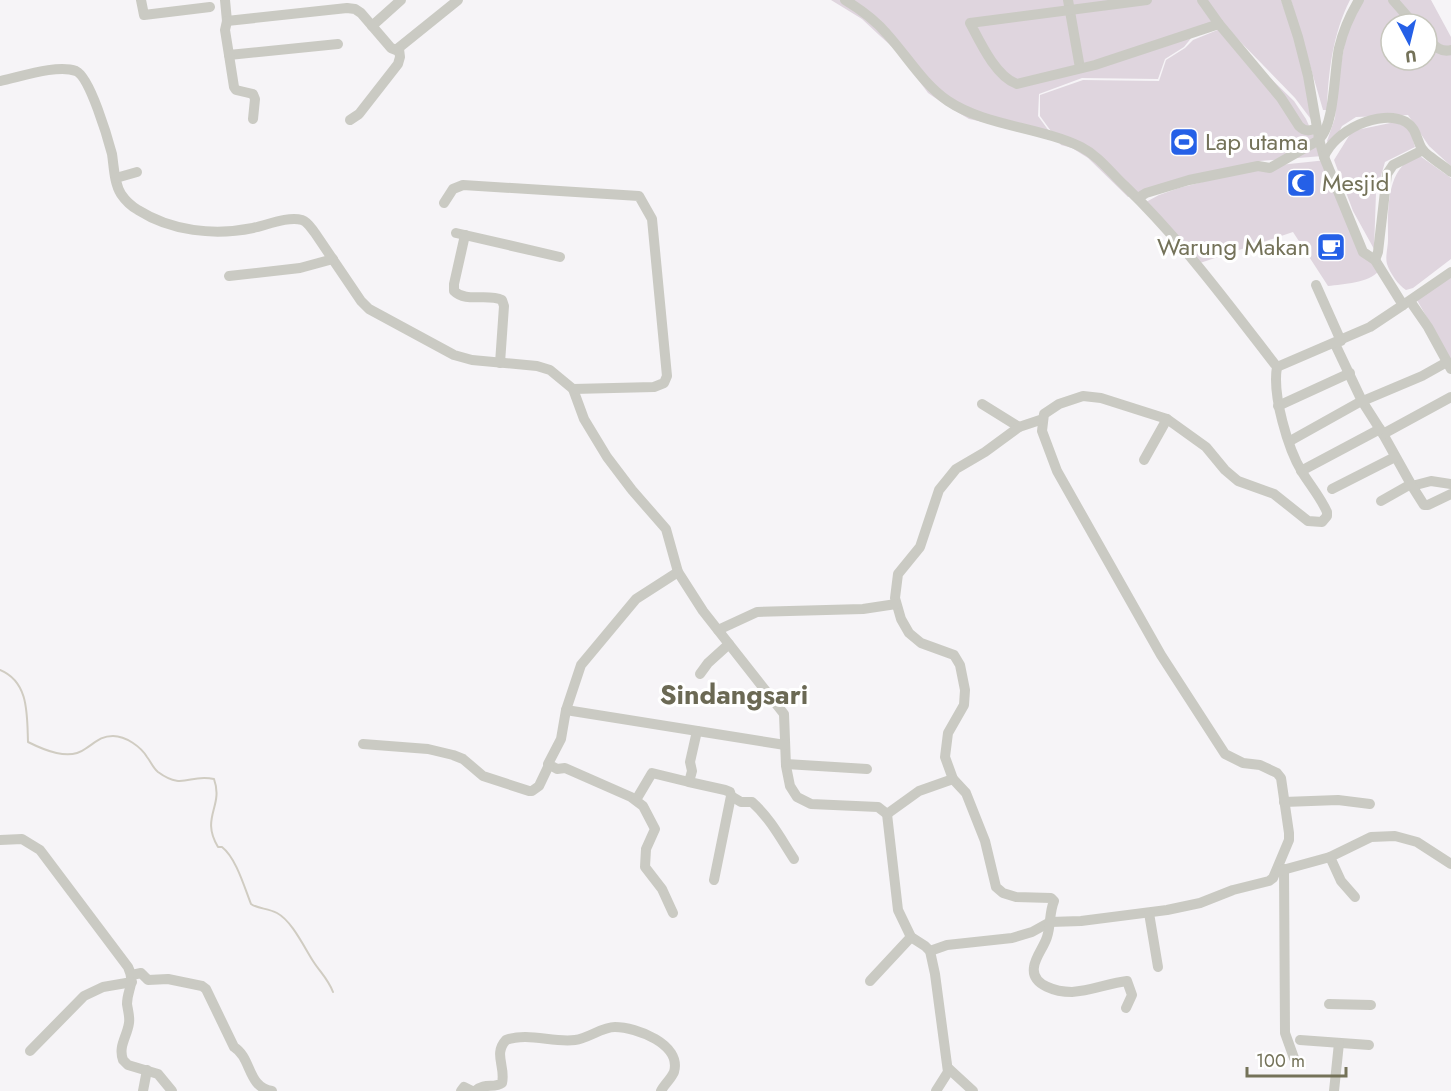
<svg xmlns="http://www.w3.org/2000/svg" width="1451" height="1091" font-family="Jost,sans-serif">
<style>
.green{fill:#dfd5de;fill-rule:evenodd}
.lines{fill:none;stroke-linecap:round;stroke-linejoin:round}
.stream{stroke:#d0ccc2;stroke-width:2}
.minor{stroke:#cacac3;stroke-width:10}
.labels{text-anchor:middle;stroke-width:6;stroke-linejoin:round;paint-order:stroke}
.poi-label{font-size:24px;fill:#747259;stroke:#fff;text-anchor:start}
.quarter-label{font-size:27px;font-weight:bold;fill:#6b6954;stroke:#fff}
</style>
<rect width="100%" height="100%" fill="#f6f4f7"/>
<g class="green">
<path d="M831,0H1281L1297,44L1313,122L1295,98L1224,25L1192,37L1184,47L1165,59L1158,79L1082,78L1039,94L1038,116L1057,142L1011,128L969,119L944,104L928,93L898,52L879,35L862,19Z"/>
<path d="M1291,0H1350C1333,33 1328,73 1327,110H1323Z"/>
<path d="M1361,0H1431L1451,37V166L1429,146L1408,115L1356,117L1342,126L1331,148L1327,141L1335,118L1338,80L1346,37ZM1391,24H1427V60H1391Z"/>
<path d="M1220,29L1294,101L1306,119L1323,156L1260,161L1151,188L1128,197L1088,158L1072,148L1061,145L1040,116V95L1083,80L1159,81L1166,60L1185,48L1193,40Z"/>
<path d="M1395,122L1410,129L1415,147L1385,162L1376,193L1374,249L1353,211L1334,160L1352,131Z"/>
<path d="M1420,156L1451,178V259L1413,288L1406,290C1398,285 1390,273 1387,264C1385,257 1388,247 1388,240C1388,212 1385,164 1420,156Z"/>
<path d="M1327,160L1345,212L1379,271C1368,283 1344,284 1328,286L1293,232L1200,263L1146,202L1159,195L1179,188L1261,167Z"/>
<path d="M1451,272V360L1417,300Z"/>
</g>
<g class="lines">
<path class="stream" d="M0,670C29,682 27,714 28,742C44,750 69,761 85,749C95,743 100,736 113,736C126,736 141,747 147,757C151,762 153,768 158,772C184,791 189,773 214,779C224,807 200,817 218,847H222C236,858 244,886 251,904C258,909 268,908 277,913C292,921 304,947 313,961C320,972 328,979 333,992"/>
<g class="minor">
<path d="M141,0L144,15L210,7"/>
<path d="M225,0L227,21L347,8L355,9L361,13L391,48L396,50L458,0"/>
<path d="M845,0C860,9 876,21 887,34C907,56 923,84 948,101C985,126 1040,127 1081,147C1099,156 1111,173 1125,186C1182,241 1229,305 1277,367C1272,395 1288,449 1302,472C1310,485 1321,498 1327,512V516L1322,522L1308,521L1274,494L1238,481L1225,470L1206,447L1167,419L1101,398L1083,396L1059,404L1044,414L1042,431L1057,471L1161,655L1225,754L1243,763L1260,765L1277,773L1281,778L1289,833V840L1273,878L1269,881L1233,890L1200,903L1167,910L1081,921L1050,922L1032,932L1012,938L947,945L930,951"/>
<path d="M1068,0L1080,68"/>
<path d="M1147,0L970,23C980,42 996,77 1017,84L1095,65L1219,24"/>
<path d="M1202,0L1219,24L1281,98L1299,126C1305,132 1310,131 1317,128"/>
<path d="M1286,0L1298,37L1308,76L1319,139L1324,157L1363,252L1375,260L1403,305L1451,272"/>
<path d="M1393,0L1414,24"/>
<path d="M227,21L225,30L229,55L338,44"/>
<path d="M372,26L401,0"/>
<path d="M1427,38C1434,45 1440,53 1451,50"/>
<path d="M229,55L234,87L236,90L253,94L255,99L253,119"/>
<path d="M0,81C20,77 57,64 76,71C90,77 108,139 112,154C114,167 114,183 121,194C125,200 131,206 138,210C171,231 214,236 253,228C267,225 288,216 302,220C308,222 311,228 315,233L361,301L369,309L454,355L472,360L537,366L550,370L573,389L584,419L607,457L632,490L666,529L678,572L703,611L784,714L786,766L790,786L797,797L811,804L878,807L887,814L898,910L911,937L925,946L930,951L935,974L948,1072L936,1091"/>
<path d="M350,120L359,114L398,64L400,57L399,49"/>
<path d="M1319,139C1335,125 1334,70 1339,48C1343,31 1350,15 1359,0"/>
<path d="M1324,157C1334,131 1380,108 1406,122C1417,129 1416,139 1422,149C1425,154 1445,167 1451,172"/>
<path d="M116,178L137,172"/>
<path d="M1138,198L1146,193L1189,180L1258,166L1270,168L1319,140"/>
<path d="M444,203L453,189L463,185L639,196L652,219L667,376L664,383L654,387L573,389"/>
<path d="M456,233L560,257"/>
<path d="M465,235L454,284V291C466,303 487,293 502,300L504,306L500,363"/>
<path d="M1375,260L1378,252L1387,174L1393,165L1423,150"/>
<path d="M229,276L300,268L333,259"/>
<path d="M1316,285L1341,341"/>
<path d="M1410,301L1428,327L1451,369"/>
<path d="M1335,344L1362,401L1383,434L1412,486L1431,481L1451,484"/>
<path d="M1277,367L1370,327L1403,305"/>
<path d="M982,404L1019,427"/>
<path d="M1278,406L1350,373"/>
<path d="M1043,419L1019,427L985,452L956,469L939,490L920,547L898,574L895,598L901,619L909,633L921,643L954,655L960,665L965,690L964,705L948,733L945,757L953,779L966,793L985,841L996,887L1003,893L1016,897L1051,898L1054,901C1049,913 1051,925 1047,937C1044,947 1035,957 1034,967C1031,986 1058,992 1072,992C1091,991 1109,983 1127,981L1132,995L1126,1008"/>
<path d="M1383,434L1451,397"/>
<path d="M1290,441L1358,403L1422,376L1447,362"/>
<path d="M1144,460L1167,419"/>
<path d="M1301,471L1380,429"/>
<path d="M1412,486L1424,505H1428L1451,494"/>
<path d="M1332,489L1395,457"/>
<path d="M1381,501L1411,484"/>
<path d="M678,572L636,599L581,665L566,710L785,745"/>
<path d="M718,630L757,612L863,609L896,604"/>
<path d="M700,674L708,663L729,644"/>
<path d="M566,710L561,739L548,764L557,769L565,768L631,797L643,806L655,829L646,849L645,867L662,889L673,913"/>
<path d="M697,731L690,762L692,771L689,782L725,790L730,792L731,796L714,880"/>
<path d="M363,744L428,749L453,755L463,759L483,776L529,791H532L539,786L549,765"/>
<path d="M786,764L867,769"/>
<path d="M731,796L741,802H752C770,818 781,839 794,859"/>
<path d="M636,800L652,773L689,782"/>
<path d="M1284,802L1338,800L1370,804"/>
<path d="M887,814L919,791L953,779"/>
<path d="M0,840L22,839L40,850L128,967C136,984 127,989 127,1004C128,1011 130,1017 129,1023C127,1037 118,1046 123,1060L128,1065L158,1074L172,1091"/>
<path d="M1330,857L1341,881L1355,897"/>
<path d="M1284,869L1285,1033L1294,1058"/>
<path d="M1279,871L1330,857L1371,837L1395,836L1417,842L1451,864"/>
<path d="M1149,913L1158,967"/>
<path d="M132,975L141,973L148,980L168,979L202,986L206,989L234,1047C252,1058 247,1087 272,1091"/>
<path d="M870,981L911,937"/>
<path d="M1329,1004L1371,1005"/>
<path d="M1300,1040L1369,1045"/>
<path d="M30,1051L84,996L103,987L132,982"/>
<path d="M948,1068L973,1091"/>
<path d="M143,1091L147,1070"/>
<path d="M461,1091L464,1087L472,1091"/>
<path d="M475,1091C485,1082 494,1089 502,1083C506,1067 493,1054 506,1040C528,1032 553,1043 575,1040C589,1038 602,1027 615,1027C636,1027 682,1044 674,1072C671,1079 664,1085 661,1091"/>
<path d="M1334,1091L1339,1043"/>
</g>
</g>
<defs>
<g id="stadium-square" transform="scale(1.5)"><rect x="-9" y="-9" width="18" height="18" rx="4" fill="#2560e7" stroke="#fff"/><path d="M0-5a6.5 5 0 1 0 0 10a6.5 5 0 1 0 0-10ZM-3.5-1.8h7v3.6h-7Z" fill="#fff"/></g>
<g id="mosque-square" transform="scale(1.5)"><rect x="-9" y="-9" width="18" height="18" rx="4" fill="#2560e7" stroke="#fff"/><path d="M3.5-4.9A6 6 0 1 0 3.5 4.9A5 5 0 1 1 3.5-4.9Z" fill="#fff"/></g>
<g id="cafe-square" transform="scale(1.5)"><rect x="-9" y="-9" width="18" height="18" rx="4" fill="#2560e7" stroke="#fff"/><path d="M-5.5-4.5H6V0H3Q3 3.5 0 3.5H-2.5Q-5.5 3.5-5.5 0ZM3-3.2v2h1.7v-2ZM-6 4.5H4V6H-6Z" fill="#fff"/></g>
</defs>
<g fill-rule="evenodd">
<use href="#stadium-square" x="1184" y="142"/>
<use href="#mosque-square" x="1301" y="183"/>
<use href="#cafe-square" x="1331" y="247"/>
</g>
<g class="labels">
<g class="poi-label">
<text x="1205" y="150">Lap utama</text>
<text x="1322" y="191">Mesjid</text>
<text x="1310" y="255" text-anchor="end">Warung Makan</text>
</g>
<g class="quarter-label">
<text x="734" y="704">Sindangsari</text>
</g>
</g>
<g transform="translate(1409 42) rotate(173)"><circle r="28" fill="#ffffff" stroke="#c7c7bd" stroke-width="1.5"/>
<path d="M0-4.5L10 22L0 15L-10 22Z" fill="#2560e7"/>
<text y="-9" font-size="16" font-weight="bold" text-anchor="middle" fill="#747259">U</text>
</g>
<path d="M1247 1067v9h99v-9" fill="none" stroke="#747259" stroke-width="3"/>
<text x="1256" y="1067" font-size="18" fill="#747259" stroke="#ffffff" stroke-width="4.5" paint-order="stroke">100 m</text>
</svg>
